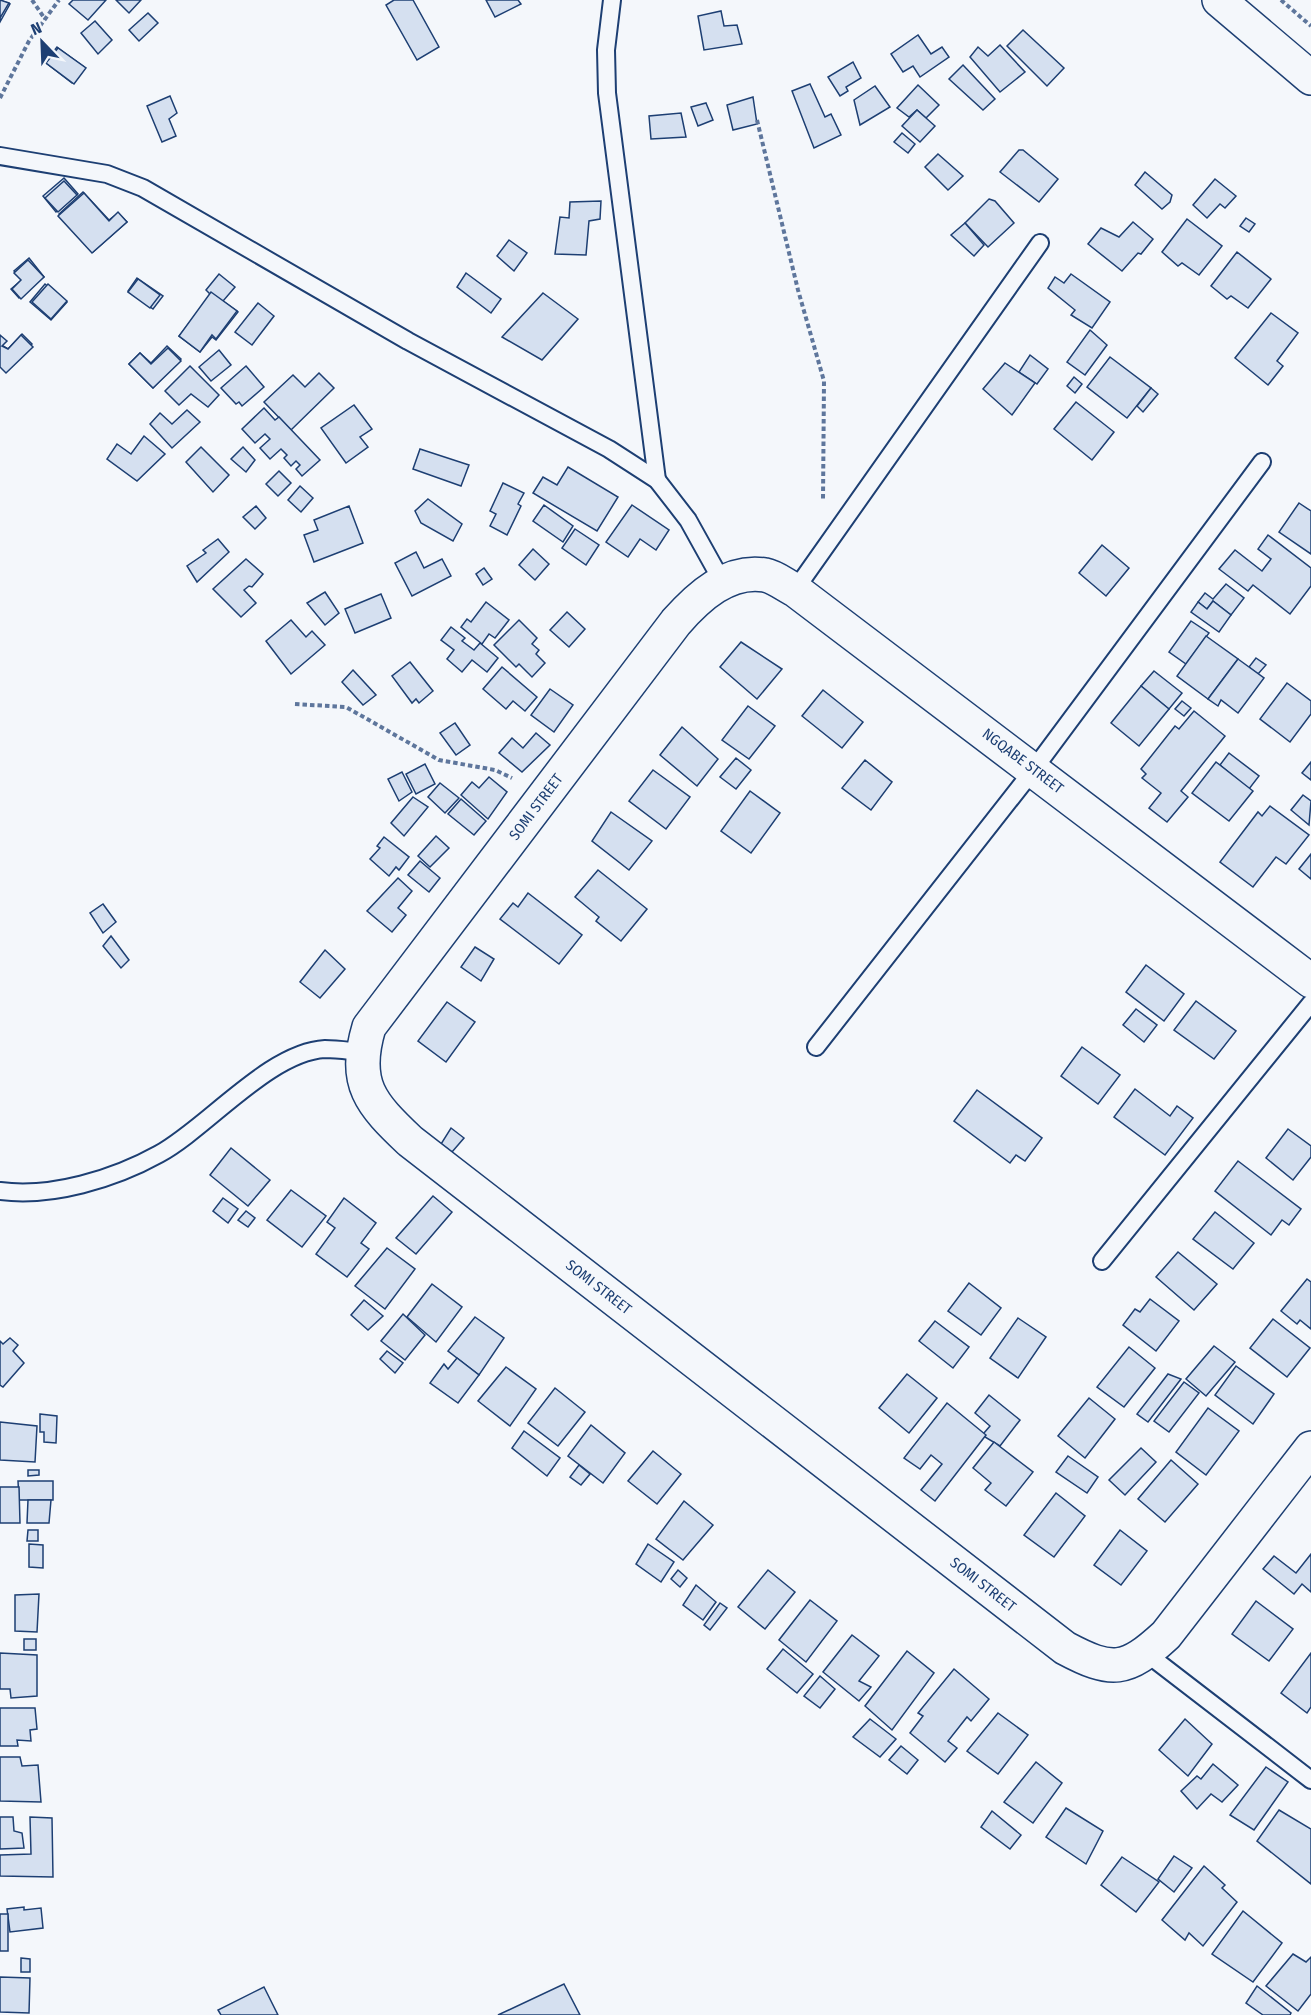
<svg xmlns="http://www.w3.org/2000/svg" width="1311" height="2015" font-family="'Fira Sans Condensed',sans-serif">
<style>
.building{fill:#d5e0f0;stroke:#1d3f73;stroke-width:1.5}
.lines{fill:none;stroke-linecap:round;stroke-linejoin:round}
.lane-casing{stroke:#1d3f73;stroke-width:20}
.street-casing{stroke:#1d3f73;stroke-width:36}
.secondary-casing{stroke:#1d3f73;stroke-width:36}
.path{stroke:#5e769c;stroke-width:4;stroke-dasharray:4.5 3;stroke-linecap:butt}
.lane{stroke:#f4f7fb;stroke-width:16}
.street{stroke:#f4f7fb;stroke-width:33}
.secondary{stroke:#f4f7fb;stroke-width:33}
.labels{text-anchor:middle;stroke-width:4.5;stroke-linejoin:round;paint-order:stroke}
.street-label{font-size:15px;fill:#1d3f73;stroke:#f4f7fb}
</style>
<rect width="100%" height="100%" fill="#f4f7fb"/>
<g class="building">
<path d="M0,0L10,4L0,22Z"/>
<path d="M0,0L9,3L0,18Z"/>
<path d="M73,0H106L88,20L69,4Z"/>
<path d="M116,0H141L129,13Z"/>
<path d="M394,0H413L439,47L417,60L386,5Z"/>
<path d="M486,0H518L521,4L495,17Z"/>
<path d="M721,11L724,26L737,25L742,44L704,50L698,16Z"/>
<path d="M148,13L158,23L139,41L129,30Z"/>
<path d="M95,21L112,40L98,54L81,33Z"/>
<path d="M1023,30L1064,68L1047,86L1007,46Z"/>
<path d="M918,35L931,54L942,47L949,57L920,77L913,66L903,72L891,54Z"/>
<path d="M1000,45L1025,72L1000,92L970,57L978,47L988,56Z"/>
<path d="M57,47L84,67L72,83L45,62Z"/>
<path d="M58,48L86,68L74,84L46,63Z"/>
<path d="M853,62L861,78L846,87L848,91L840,96L828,77Z"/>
<path d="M963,65L995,99L983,110L949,79Z"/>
<path d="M810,84L825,117L831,114L841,135L814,148L792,91Z"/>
<path d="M918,85L939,105L926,118L917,110L909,117L897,108Z"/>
<path d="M875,86L890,107L860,125L854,100Z"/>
<path d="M170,96L177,113L169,119L176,136L162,142L147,106Z"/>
<path d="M753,97L757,124L733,130L727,105Z"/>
<path d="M706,103L713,120L698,126L691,107Z"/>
<path d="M917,110L935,126L920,142L902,126Z"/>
<path d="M681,113L686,137L651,139L649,116Z"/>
<path d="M902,133L915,144L908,153L894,142Z"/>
<path d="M1019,150H1023L1058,179L1039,202L1000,172Z"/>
<path d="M938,154L963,176L948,190L925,167Z"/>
<path d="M1145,172L1172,195L1170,202L1162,209L1135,185Z"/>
<path d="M64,178L78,194L56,212L43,196Z"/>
<path d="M1215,179L1236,196L1225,208L1220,204L1207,218L1193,205Z"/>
<path d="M64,181L77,195L58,212L45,198Z"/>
<path d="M83,192L109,220L118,213L127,222L93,252L59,214Z"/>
<path d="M84,193L109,221L118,212L127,222L92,253L58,216Z"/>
<path d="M989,199L995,201L1014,223L988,247L965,223Z"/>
<path d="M601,201L600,219L589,221L586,255L555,254L560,217L569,218L570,202Z"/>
<path d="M1246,218L1255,224L1249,232L1240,226Z"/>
<path d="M1187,219L1222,246L1199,275L1182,263L1178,266L1162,252Z"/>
<path d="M1133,222L1153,239L1141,254L1138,253L1122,271L1088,244L1101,228L1119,237Z"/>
<path d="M965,223L984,245L974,256L951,235Z"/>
<path d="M509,240L527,253L514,271L497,256Z"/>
<path d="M1237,252L1271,279L1248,308L1231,296L1227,299L1211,286Z"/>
<path d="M29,258L44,277L19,298L11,289L24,278L14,271Z"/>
<path d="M28,260L44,277L21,299L12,289L21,280L14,273Z"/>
<path d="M466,273L501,299L491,313L457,287Z"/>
<path d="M219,274L235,287L223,301L238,312L216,340L212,337L200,352L179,336L211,295L206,290Z"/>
<path d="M1071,274L1110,302L1092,328L1071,315L1075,310L1048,288L1055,277L1064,283Z"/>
<path d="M137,278L163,296L153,309L128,291Z"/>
<path d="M138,279L160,295L150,308L128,292Z"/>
<path d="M45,284L67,302L51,320L30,302Z"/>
<path d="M48,284L67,301L51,319L32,302Z"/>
<path d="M211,292L237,311L216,339L212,335L200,352L179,336Z"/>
<path d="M543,293L578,319L542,360L502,337Z"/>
<path d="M258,303L274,316L252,345L235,332Z"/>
<path d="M1271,313L1298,333L1277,361L1283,366L1268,385L1235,358Z"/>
<path d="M1090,330L1107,345L1085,375L1067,362Z"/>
<path d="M22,334L32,344L8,369L0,362V348L3,346L8,349Z"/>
<path d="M0,335L7,341L2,346L8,349L21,335L33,347L6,373L0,367Z"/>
<path d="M167,346L181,359L153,388L129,364L140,353L151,363Z"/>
<path d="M168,348L181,361L153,388L129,364L140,353L151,364Z"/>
<path d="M219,350L231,365L211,381L199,367Z"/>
<path d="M1030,355L1048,369L1037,384L1019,372Z"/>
<path d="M1110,357L1151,388L1127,418L1087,387Z"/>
<path d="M1005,363L1035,383L1012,415L983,389Z"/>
<path d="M190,366L219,395L208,407L191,394L179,405L165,391Z"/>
<path d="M246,366L264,387L242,406L239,402L236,404L221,388Z"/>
<path d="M319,373L334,388L291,430L264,402L293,375L305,387Z"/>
<path d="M1074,377L1082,384L1075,393L1067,386Z"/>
<path d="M1151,388L1158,394L1143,412L1137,406Z"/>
<path d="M1076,402L1114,432L1092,460L1054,429Z"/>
<path d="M354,405L372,429L360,437L368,447L346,463L321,428Z"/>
<path d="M264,408L275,420L279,417L320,460L302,476L296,469L300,465L296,461L291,466L284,458L287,455L281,449L270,459L260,448L270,439L265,434L255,443L242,429Z"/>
<path d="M187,410L200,422L172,448L150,424L160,413L172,424Z"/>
<path d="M144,436L165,454L137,481L107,459L117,444L131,454Z"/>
<path d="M201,447L229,475L213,492L186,462Z"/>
<path d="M243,447L255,460L246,472L231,459Z"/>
<path d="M420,449L469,465L461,486L413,469Z"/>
<path d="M568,467L618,497L597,531L533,493L543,477L557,485Z"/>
<path d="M279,471L291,483L278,496L266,484Z"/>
<path d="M503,483L524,493L518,504L521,506L507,535L490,526L496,514L490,511Z"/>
<path d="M300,486L313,498L301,512L288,500Z"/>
<path d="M428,499L462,524L453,541L421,523L415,511Z"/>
<path d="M1299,503L1311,511V554L1279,532Z"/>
<path d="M544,505L573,526L563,542L533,521Z"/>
<path d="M632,505L669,530L656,550L640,539L628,557L606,542Z"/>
<path d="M256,506L266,518L255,529L243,517Z"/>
<path d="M349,506L363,543L314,562L304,535L318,530L314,520Z"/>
<path d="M575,529L599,545L586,565L562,548Z"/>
<path d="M1268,535L1311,568V586L1290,614L1253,585L1248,591L1219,569L1235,550L1262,571L1271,559L1258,549Z"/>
<path d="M218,539L229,552L197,582L187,566L206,553L203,550Z"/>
<path d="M1102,545L1129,568L1106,596L1079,573Z"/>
<path d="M533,549L549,564L535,580L519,565Z"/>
<path d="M416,552L424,568L442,559L451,576L412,596L395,563Z"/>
<path d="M246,559L263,574L252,587L249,586L244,590L256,603L241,617L213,589Z"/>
<path d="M484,568L492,579L483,585L476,574Z"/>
<path d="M1226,584L1244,598L1231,615L1213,601L1207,609L1198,602L1205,593L1213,599Z"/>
<path d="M325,592L339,613L325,625L307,603Z"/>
<path d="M381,594L391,618L355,633L345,609Z"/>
<path d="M1213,601L1231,615L1219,632L1191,612L1198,602L1207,609Z"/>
<path d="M486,602L509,620L495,638L489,634L482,644L461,627L467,619L471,622Z"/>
<path d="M567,612L585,629L569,647L550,630Z"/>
<path d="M291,620L306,637L312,631L325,645L291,674L266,641Z"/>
<path d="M519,620L537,638L532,644L539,650L536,654L545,663L532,677L519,664L516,667L494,645Z"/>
<path d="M1191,621L1209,633L1186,664L1169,652Z"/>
<path d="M451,627L465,638L462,641L474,650L480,643L498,658L487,672L472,660L462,672L447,659L454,650L441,640Z"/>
<path d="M1206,636L1238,659L1208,699L1177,676Z"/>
<path d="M741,642L782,669L757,699L720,667Z"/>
<path d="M1256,658L1266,665L1258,674L1249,667Z"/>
<path d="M1238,659L1264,678L1238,713L1221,700L1218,706L1208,699Z"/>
<path d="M410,662L433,691L419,703L416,699L412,703L392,676Z"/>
<path d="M502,667L537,697L525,711L513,701L506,709L483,689Z"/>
<path d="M353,670L376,695L363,705L342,682Z"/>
<path d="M1154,671L1182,693L1169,709L1141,686Z"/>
<path d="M1287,683L1311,701V714L1290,742L1260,719Z"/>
<path d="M1141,686L1169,709L1139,746L1111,723Z"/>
<path d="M550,689L573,705L554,732L531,715Z"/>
<path d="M823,690L863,722L842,748L802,716Z"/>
<path d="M1182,701L1191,708L1184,716L1175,709Z"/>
<path d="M748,706L775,726L749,759L722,740Z"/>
<path d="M1194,711L1225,736L1181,791L1188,797L1167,822L1149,808L1161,793L1142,778L1146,774L1141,769L1175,726L1179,729Z"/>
<path d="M455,723L470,745L456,755L440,733Z"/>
<path d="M682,727L718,759L697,786L660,755Z"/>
<path d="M536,733L550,745L522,772L499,753L512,738L523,748Z"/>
<path d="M1229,753L1259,776L1249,789L1220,765Z"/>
<path d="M736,758L751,770L736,789L720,777Z"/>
<path d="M865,760L892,782L871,810L842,788Z"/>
<path d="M1216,762L1253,791L1229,821L1192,793Z"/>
<path d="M1311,762V780L1302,773Z"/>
<path d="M425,764L435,784L416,794L406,774Z"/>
<path d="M653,770L690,797L666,829L629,801Z"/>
<path d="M402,772L412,792L399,801L388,779Z"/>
<path d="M489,777L507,792L488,819L461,795L472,782L479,788Z"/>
<path d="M440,783L459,798L445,813L428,797Z"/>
<path d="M750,791L780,813L751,853L721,831Z"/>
<path d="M1303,795L1311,801L1309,825L1291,810Z"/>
<path d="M413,797L428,807L404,836L391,823Z"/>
<path d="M461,799L486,821L474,835L448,814Z"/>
<path d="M1270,806L1309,835L1286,864L1276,857L1253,887L1220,862L1258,812L1262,816Z"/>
<path d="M611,812L652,841L629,870L592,841Z"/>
<path d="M436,836L449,848L430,867L418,856Z"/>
<path d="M384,837L409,857L399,870L396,867L389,876L370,859L380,848L377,846Z"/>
<path d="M1311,854V879L1299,869Z"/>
<path d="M420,861L440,878L429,892L408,875Z"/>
<path d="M598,870L647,909L621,941L596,921L599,917L575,897Z"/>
<path d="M398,878L412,891L398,908L406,915L392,932L367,911Z"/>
<path d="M528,893L582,935L559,964L500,919L513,903L518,907Z"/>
<path d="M103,904L116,922L103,933L90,913Z"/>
<path d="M111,936L129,960L121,968L103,946Z"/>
<path d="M475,947L494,959L481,981L461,967Z"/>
<path d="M325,950L345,969L320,998L300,982Z"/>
<path d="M1146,965L1184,994L1164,1021L1126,992Z"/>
<path d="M1196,1001L1236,1031L1214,1059L1174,1030Z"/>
<path d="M447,1002L475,1022L446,1062L418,1041Z"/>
<path d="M1136,1009L1157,1025L1144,1042L1123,1025Z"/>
<path d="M1082,1047L1120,1075L1098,1104L1061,1076Z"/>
<path d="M1135,1089L1170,1116L1177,1106L1193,1118L1165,1155L1114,1117Z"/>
<path d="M977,1090L1042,1138L1025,1161L1016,1155L1010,1163L954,1121Z"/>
<path d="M451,1128L464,1138L452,1152L441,1144Z"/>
<path d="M1288,1129L1311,1146V1157L1293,1180L1266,1158Z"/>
<path d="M231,1148L270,1180L248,1206L210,1175Z"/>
<path d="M1238,1161L1301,1209L1289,1225L1282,1220L1271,1235L1215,1191Z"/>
<path d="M291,1190L326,1216L302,1247L267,1220Z"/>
<path d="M433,1196L452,1212L416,1254L396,1238Z"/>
<path d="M223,1198L238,1209L228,1223L213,1211Z"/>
<path d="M344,1198L376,1223L361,1243L369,1249L347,1277L316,1254L335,1228L327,1222Z"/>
<path d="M246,1211L255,1218L248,1227L238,1220Z"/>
<path d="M1215,1212L1254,1243L1233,1269L1193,1239Z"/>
<path d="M387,1248L415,1269L385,1309L355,1286Z"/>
<path d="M1178,1252L1217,1284L1194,1310L1156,1277Z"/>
<path d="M1307,1279L1311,1282V1329L1300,1320L1297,1324L1281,1311Z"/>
<path d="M969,1283L1001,1308L981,1335L948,1311Z"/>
<path d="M432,1284L462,1307L436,1342L407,1317Z"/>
<path d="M1150,1299L1179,1321L1156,1351L1123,1325L1135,1309L1140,1312Z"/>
<path d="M364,1300L383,1316L368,1330L351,1315Z"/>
<path d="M403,1314L425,1335L405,1360L381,1341Z"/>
<path d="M475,1317L504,1338L479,1375L448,1351Z"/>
<path d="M1018,1318L1046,1337L1018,1378L990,1358Z"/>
<path d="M1273,1319L1310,1348L1287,1377L1250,1348Z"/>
<path d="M935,1321L969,1347L953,1368L919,1341Z"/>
<path d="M10,1338L18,1345L13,1351L24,1363L3,1387L0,1385V1341L3,1344Z"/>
<path d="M1214,1346L1235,1362L1206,1396L1186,1379Z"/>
<path d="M1129,1347L1155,1368L1124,1407L1097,1387Z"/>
<path d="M387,1351L403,1363L395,1373L380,1359Z"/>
<path d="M457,1358L479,1375L458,1403L430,1383L444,1364L448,1369Z"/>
<path d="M1236,1366L1274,1394L1253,1424L1215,1395Z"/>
<path d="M506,1367L536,1389L510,1426L478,1401Z"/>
<path d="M907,1374L937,1398L909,1433L879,1408Z"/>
<path d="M1168,1374L1181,1379L1148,1422L1137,1414Z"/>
<path d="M1184,1382L1199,1393L1169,1432L1154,1421Z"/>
<path d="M555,1388L585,1412L558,1446L528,1423Z"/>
<path d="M989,1395L1020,1420L1000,1446L985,1437L984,1433L990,1426L975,1413Z"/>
<path d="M1089,1398L1115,1419L1085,1458L1058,1436Z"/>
<path d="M947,1403L986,1435L935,1501L921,1490L942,1464L931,1455L920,1469L904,1458Z"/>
<path d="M1208,1408L1239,1431L1206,1475L1176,1452Z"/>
<path d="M40,1414L57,1416L56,1443L44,1442V1432H40Z"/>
<path d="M0,1422L37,1426L35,1462L0,1460Z"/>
<path d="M591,1425L625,1453L603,1483L568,1456Z"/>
<path d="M524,1431L560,1458L547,1476L512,1448Z"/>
<path d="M994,1442L1033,1472L1006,1506L985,1490L991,1483L973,1468Z"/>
<path d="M1141,1448L1156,1462L1125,1495L1109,1480Z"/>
<path d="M653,1451L681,1474L657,1504L628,1481Z"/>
<path d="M1068,1456L1098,1477L1087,1493L1056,1472Z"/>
<path d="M1171,1460L1198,1484L1165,1522L1138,1499Z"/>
<path d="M579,1465L590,1474L581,1485L570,1477Z"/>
<path d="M28,1470H39V1475L28,1476Z"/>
<path d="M18,1481H53V1500H19Z"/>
<path d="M0,1487H19L20,1523H0Z"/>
<path d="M1056,1493L1085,1516L1054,1557L1024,1535Z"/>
<path d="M28,1500H51L49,1523H27Z"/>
<path d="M684,1501L713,1525L683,1560L656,1539Z"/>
<path d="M28,1530H38V1541H27Z"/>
<path d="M1120,1530L1147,1551L1121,1585L1094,1565Z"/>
<path d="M29,1544L43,1545V1568L29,1567Z"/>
<path d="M648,1544L674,1562L661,1582L636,1564Z"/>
<path d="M1311,1554V1592L1302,1584L1294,1594L1263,1569L1274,1556L1296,1573Z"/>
<path d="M678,1570L687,1578L680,1587L671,1579Z"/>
<path d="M768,1570L795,1592L765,1629L738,1607Z"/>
<path d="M696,1585L716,1602L703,1620L683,1605Z"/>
<path d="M39,1594L37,1632L15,1631V1595Z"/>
<path d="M810,1600L837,1621L806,1662L779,1640Z"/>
<path d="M1256,1601L1293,1629L1269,1661L1232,1634Z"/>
<path d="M720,1603L727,1608L710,1630L704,1625Z"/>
<path d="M852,1635L879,1656L859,1681L871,1687L859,1701L823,1672Z"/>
<rect x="24" y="1639" width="12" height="11"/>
<path d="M783,1649L813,1674L797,1693L767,1669Z"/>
<path d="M907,1651L934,1673L892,1730L865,1706Z"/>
<path d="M0,1653L37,1655V1696L11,1698L10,1689H0Z"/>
<path d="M1311,1653V1707L1307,1713L1281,1693Z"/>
<path d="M954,1669L989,1699L971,1721L967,1717L948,1741L957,1748L945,1762L910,1733L923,1716L918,1713Z"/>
<path d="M820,1676L835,1689L820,1708L804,1696Z"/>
<path d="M0,1708H35L37,1729L30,1730L31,1741L17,1740L18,1746H0Z"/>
<path d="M998,1713L1028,1735L998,1774L967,1751Z"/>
<path d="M870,1719L896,1739L880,1757L853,1737Z"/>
<path d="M1185,1719L1212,1744L1188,1776L1159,1750Z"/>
<path d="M901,1746L918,1760L907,1774L889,1760Z"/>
<path d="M0,1757H20L22,1766L38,1765L41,1802L0,1801Z"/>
<path d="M1036,1762L1062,1783L1033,1823L1004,1802Z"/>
<path d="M1213,1764L1238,1785L1222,1802L1211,1794L1197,1809L1181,1791L1197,1776L1201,1779Z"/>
<path d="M1266,1767L1288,1782L1254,1830L1230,1815Z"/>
<path d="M1066,1808L1103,1831L1086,1864L1046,1837Z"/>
<path d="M1279,1810L1311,1829V1884L1257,1841Z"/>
<path d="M992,1811L1021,1835L1010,1849L981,1827Z"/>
<path d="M0,1817H13L14,1831L22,1833L24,1848L0,1849Z"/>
<path d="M30,1817L52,1818L53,1877L0,1876V1855L31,1854Z"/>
<path d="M1174,1856L1192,1868L1174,1892L1158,1879Z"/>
<path d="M1122,1857L1159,1882L1136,1912L1101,1885Z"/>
<path d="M1204,1866L1225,1885L1222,1888L1237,1902L1203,1946L1189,1933L1185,1940L1162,1920Z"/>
<path d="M24,1907V1910L41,1908L43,1928L10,1932L7,1909Z"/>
<path d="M1243,1911L1282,1943L1253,1982L1212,1954Z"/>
<rect x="0" y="1914" width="8" height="37"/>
<path d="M1293,1954L1306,1962L1311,1957V1994L1298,2011L1266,1986Z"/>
<path d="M21,1958L30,1959V1972H21Z"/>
<path d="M0,1977L30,1978L29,2013L0,2012Z"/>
<path d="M564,1984L580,2015H498Z"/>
<path d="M1257,1986L1291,2013L1290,2015H1263L1246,2003Z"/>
<path d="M264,1987L278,2015H221L218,2010Z"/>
</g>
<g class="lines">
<g class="lane-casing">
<g id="lane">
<path d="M612,0L606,50L607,93L657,480"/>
<path d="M0,156L107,174L143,188L408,341L609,449L657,480L688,520L723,583"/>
<path d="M795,590L1040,243"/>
<path d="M816,1047L1034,769L1262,462"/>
<path d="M0,1191C51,1198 114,1179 159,1154C207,1128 269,1052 325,1049C337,1049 350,1051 361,1052"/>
<path d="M1102,1261L1311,1003"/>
<path d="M1146,1653L1311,1780"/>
</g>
</g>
<g class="street-casing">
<g id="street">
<path id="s1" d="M1311,981L795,590C785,585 775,577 765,575C728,569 698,597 676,622L369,1027C352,1084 371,1104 410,1141L1065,1648C1112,1673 1126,1672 1166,1635L1311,1448"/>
</g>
</g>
<g class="secondary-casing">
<path id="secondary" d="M1219,0L1311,78"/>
</g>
<g class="path">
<path d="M32,0L45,19"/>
<path d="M1281,0L1311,26"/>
<path d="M0,98L29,41L59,0"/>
<path d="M757,120L798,290L824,381L823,500"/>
<path d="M295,704L346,707L439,760L495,770L512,778"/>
</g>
<use href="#lane" class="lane"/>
<use href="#street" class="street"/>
<use href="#secondary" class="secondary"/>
</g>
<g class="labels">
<g class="street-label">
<text transform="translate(1023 761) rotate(37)" y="5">NGQABE STREET</text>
<text transform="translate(536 807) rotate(-53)" y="5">SOMI STREET</text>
<text dy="5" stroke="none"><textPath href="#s1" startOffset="1664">SOMI STREET</textPath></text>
<text dy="5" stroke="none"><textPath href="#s1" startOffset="2150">SOMI STREET</textPath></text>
</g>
</g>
<g transform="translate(42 42) rotate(337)" stroke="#f4f7fb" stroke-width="4.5" paint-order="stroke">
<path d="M0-4.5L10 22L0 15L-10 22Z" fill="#1d3f73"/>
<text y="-9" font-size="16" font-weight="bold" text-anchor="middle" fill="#1d3f73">N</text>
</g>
</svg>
